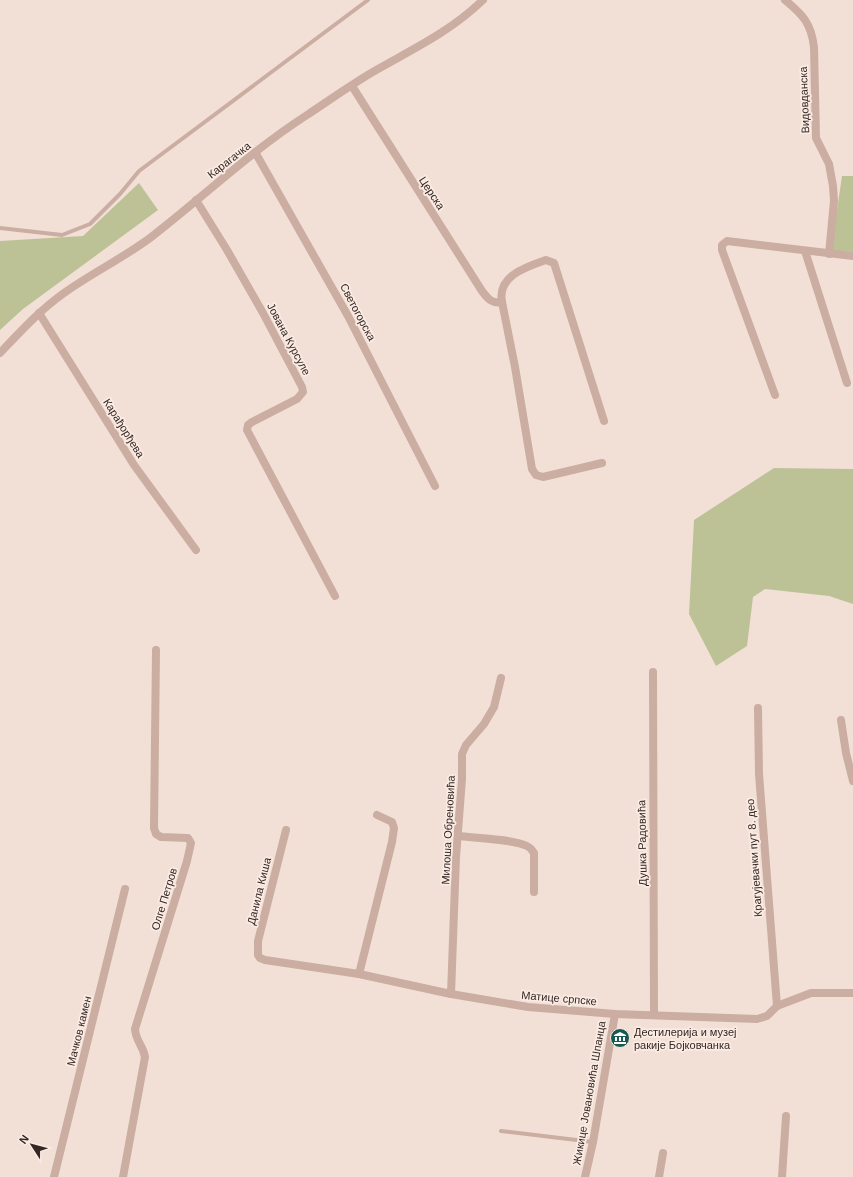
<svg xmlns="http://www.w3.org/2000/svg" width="853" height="1177" font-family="Arial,sans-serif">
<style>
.green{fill:#bcc296}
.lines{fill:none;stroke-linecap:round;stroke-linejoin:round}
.service{stroke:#cbada2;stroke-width:4}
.minor{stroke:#cbada2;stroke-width:8}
.labels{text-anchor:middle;stroke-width:3.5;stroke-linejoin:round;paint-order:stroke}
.street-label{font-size:11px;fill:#352725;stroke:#faebe3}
.poi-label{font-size:11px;fill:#352725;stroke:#faebe3;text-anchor:start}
</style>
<rect width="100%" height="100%" fill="#f2e0d7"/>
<g class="green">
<path d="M842,176H853V252L831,251Z"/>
<path d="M139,183L158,210L23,309L0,330V241L83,236Z"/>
<path d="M774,468L853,469V604L829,596L765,589L753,597L747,646L716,666L689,614L694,520Z"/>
</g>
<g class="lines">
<g class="service">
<path d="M0,228L62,235L90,224L120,194L139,171L368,0"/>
<path d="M501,1131L593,1142"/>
</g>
<g class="minor">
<path d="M785,0C803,15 811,23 814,47L816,138L829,164L833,186L834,201L829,254"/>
<path d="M352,86L482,291C488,299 492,304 502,302L515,367L532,469L536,475L543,477L602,463"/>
<path d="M255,152L348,316L435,486"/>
<path d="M196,200L227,250L263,313L302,387L303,392L297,399L252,422L248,425L247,430L335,596"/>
<path d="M805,251L847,383"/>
<path d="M502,302C497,276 526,267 546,260L554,263L604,421"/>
<path d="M39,313L134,465L196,550"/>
<path d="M0,353C20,332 40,310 64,293C92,273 123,258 150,238C203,197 251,151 307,115C330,100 353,83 378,69C415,48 451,31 483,0"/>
<path d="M775,395L722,250V245L727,241L853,256"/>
<path d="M653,672L654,1015"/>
<path d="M758,708L759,774L777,1006"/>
<path d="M841,720L846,753L853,781"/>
<path d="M286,830L258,941V955L260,958L265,960L359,974L451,994L528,1007L615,1014L757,1019L767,1016L777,1006L811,993H853"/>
<path d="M458,836C475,838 513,839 527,846C531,848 532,850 534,853V892"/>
<path d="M359,974L392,842L394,828L392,822L377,815"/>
<path d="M451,994L456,857L462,779V754L466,745L484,724L494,707L501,678"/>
<path d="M54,1177L125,889"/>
<path d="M123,1177L145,1057C143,1045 136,1042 135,1029L187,861L191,843L188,838L161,837L156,834L154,828L156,650"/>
<path d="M585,1177L593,1142L615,1014"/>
<path d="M659,1177L663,1153"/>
<path d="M782,1177L786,1116"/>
</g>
</g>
<defs>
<g id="museum-disc" transform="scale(1)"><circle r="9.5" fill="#185951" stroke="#faebe3"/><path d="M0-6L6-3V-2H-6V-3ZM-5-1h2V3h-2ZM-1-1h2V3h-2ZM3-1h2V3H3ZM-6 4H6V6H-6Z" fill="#fff"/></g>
</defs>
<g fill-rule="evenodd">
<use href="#museum-disc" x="620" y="1038"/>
</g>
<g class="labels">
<g class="street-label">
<text transform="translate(804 100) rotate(-92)" y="4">Видовданска</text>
<text transform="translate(229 160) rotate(-38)" y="4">Карагачка</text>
<text transform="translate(432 193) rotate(57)" y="4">Церска</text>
<text transform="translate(358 312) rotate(62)" y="4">Светогорска</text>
<text transform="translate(289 339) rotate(62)" y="4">Јована Курсуле</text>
<text transform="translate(124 428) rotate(58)" y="4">Карађорђева</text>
<text transform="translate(448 830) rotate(-87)" y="4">Милоша Обреновића</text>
<text transform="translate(642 843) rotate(-91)" y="4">Душка Радовића</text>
<text transform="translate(754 858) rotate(-94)" y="4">Крагујевачки пут 8. део</text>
<text transform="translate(259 891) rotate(-76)" y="4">Данила Киша</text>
<text transform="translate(164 899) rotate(-73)" y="4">Олге Петров</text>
<text transform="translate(559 998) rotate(5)" y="4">Матице српске</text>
<text transform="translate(79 1031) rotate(-76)" y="4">Мачков камен</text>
<text transform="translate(589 1093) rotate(-80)" y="4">Жикице Јовановића Шпанца</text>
</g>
<g class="poi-label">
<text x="634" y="1036">Дестилерија и музеј<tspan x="634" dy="13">ракије Бојковчанка</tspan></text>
</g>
</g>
<g transform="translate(32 1145) rotate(306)" stroke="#faebe3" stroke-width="3" paint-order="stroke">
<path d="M0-3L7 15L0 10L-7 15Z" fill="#352725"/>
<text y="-6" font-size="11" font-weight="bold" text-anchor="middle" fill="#352725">N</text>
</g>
</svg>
